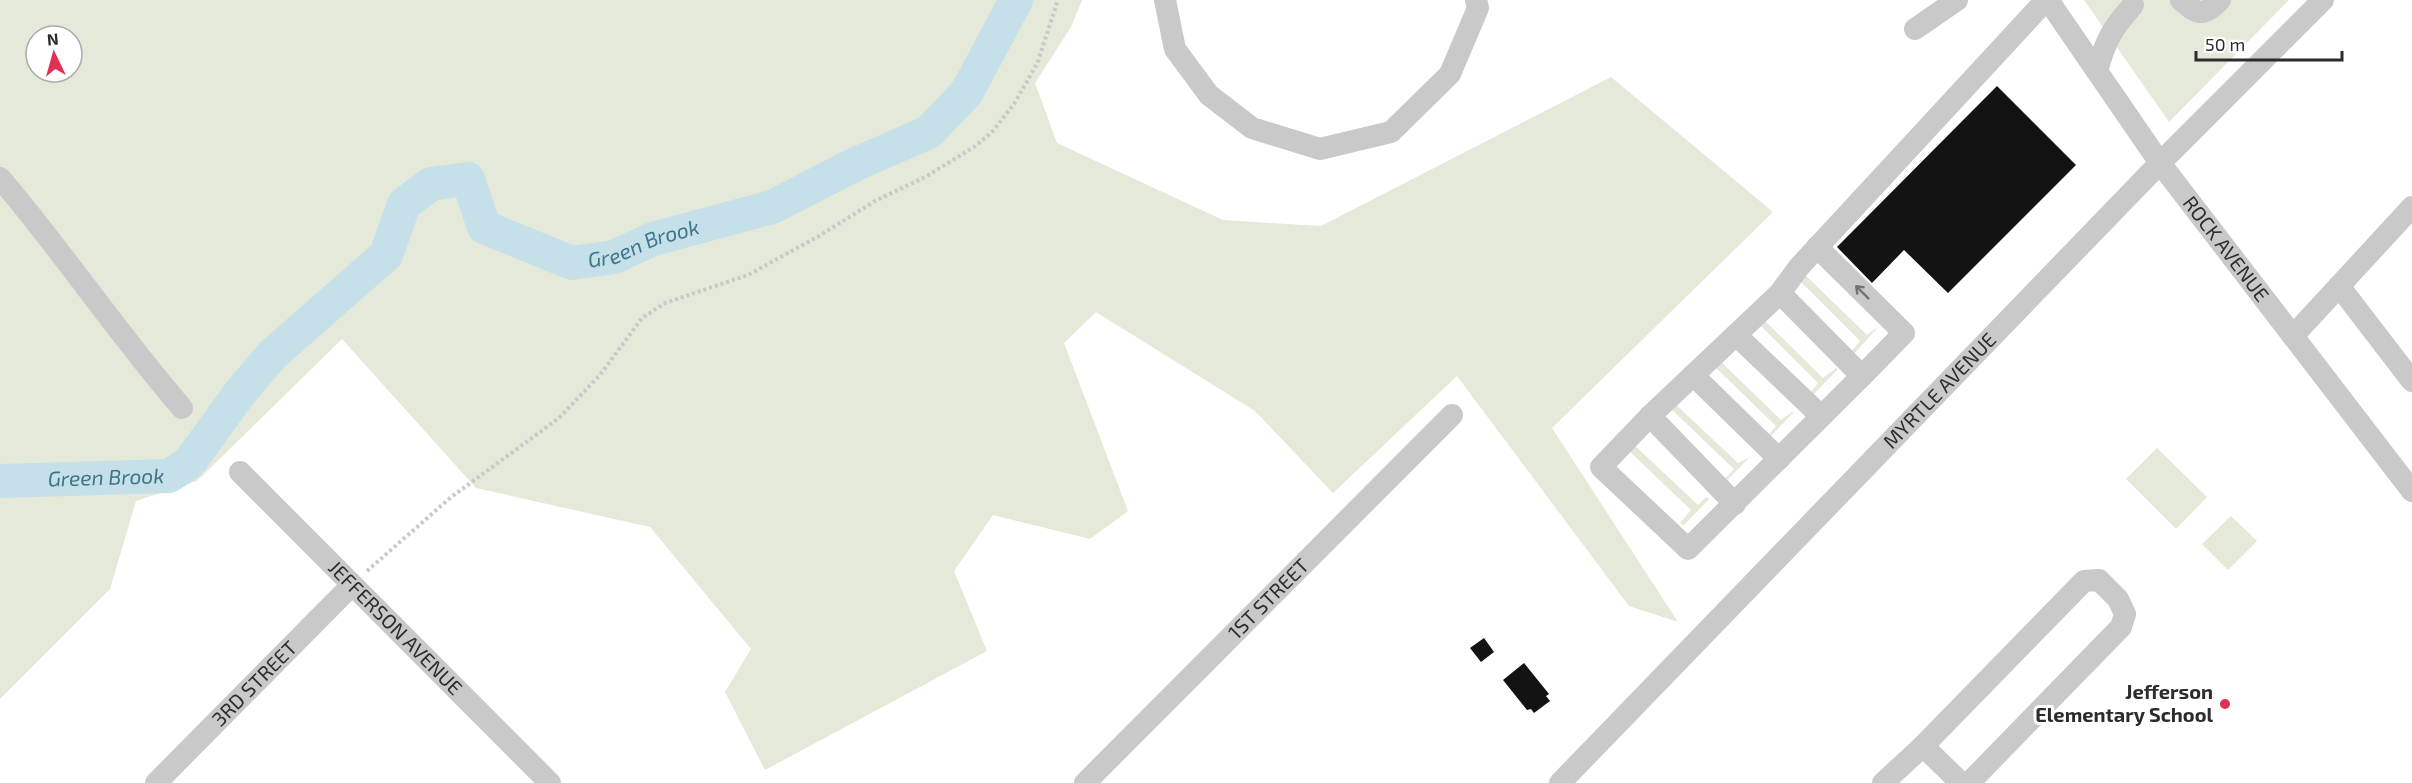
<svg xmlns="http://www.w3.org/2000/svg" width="2412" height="783" font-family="'Exo 2',sans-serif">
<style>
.green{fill:#e4e9d9;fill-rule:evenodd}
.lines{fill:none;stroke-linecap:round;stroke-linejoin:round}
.river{stroke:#c5e0e9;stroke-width:34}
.building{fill:#131313}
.path{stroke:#c9c9c9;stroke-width:4;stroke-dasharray:3 3;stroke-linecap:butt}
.minor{stroke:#c9c9c9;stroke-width:22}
.oneway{stroke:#737373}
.poi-dot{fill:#e03053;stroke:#fff;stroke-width:2}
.labels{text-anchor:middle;stroke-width:6;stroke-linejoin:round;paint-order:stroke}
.street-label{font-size:20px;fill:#2c2c2c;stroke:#fff}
.poi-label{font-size:20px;font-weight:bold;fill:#2c2c2c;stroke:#fff;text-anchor:end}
.water-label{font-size:21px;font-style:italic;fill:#3d768a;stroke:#fff}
</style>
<rect width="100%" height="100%" fill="#fff"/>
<g class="green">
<path d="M0,0H1082L1071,27L1035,83L1057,143L1223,220L1321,226L1611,77L1773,212L1552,428L1678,622L1629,606L1457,376L1333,493L1255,411L1096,312L1064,343L1128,511L1090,539L993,515L954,571L987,651L765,770L725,692L751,649L650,527L476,488L342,339L197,481L136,501L110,589L0,699ZM36,36H72V72H36Z"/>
<path d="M2084,0H2289L2169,122Z"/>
<path d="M1801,271L1867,335L1879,326L1854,354L1851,352L1860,341L1795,276Z"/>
<path d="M1758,314L1823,378L1836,368L1838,369L1813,395L1809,394L1818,383L1754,319Z"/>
<path d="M1717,358L1781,420L1792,412H1794L1767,440L1766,438L1776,426L1710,362Z"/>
<path d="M1672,401L1738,463L1750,457L1727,480L1723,481L1734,469L1668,406Z"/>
<path d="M1631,442L1698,505L1706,497L1709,499L1684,525L1680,523L1691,510L1626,448Z"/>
<path d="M2157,448L2207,497L2176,529L2126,479Z"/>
<path d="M2231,516L2257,541L2228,570L2202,544Z"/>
</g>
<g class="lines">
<path class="river" id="s1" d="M0,481L169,476L189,463L239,394L272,355L386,255L404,204L431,184L468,179L484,227L572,263L614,257L653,239L772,207L856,164L929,132L967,92L1016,0"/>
</g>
<g class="building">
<path d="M1997,86L2076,165L1948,293L1904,250L1872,283L1837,247Z"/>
<path d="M1484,638L1494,652L1481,662L1470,648Z"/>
<path d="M1524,663L1549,694L1546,696L1550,701L1534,713L1531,709L1527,710L1503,680Z"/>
</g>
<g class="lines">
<path class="path" d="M367,571L450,498L559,418L600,375L642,318L665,303L748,275L819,236L875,201L927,176L974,147L992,132L1014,104L1037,64L1058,0"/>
<g class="minor">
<path d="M1165,0L1175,49L1209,95L1252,128L1320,149L1391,132L1450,74L1478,8L1476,0"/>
<path id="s2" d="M2048,0L2160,163L2412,491"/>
<path d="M2181,0C2198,15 2203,17 2220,0"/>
<path d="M1915,29L1957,0"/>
<path d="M2097,71C2106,39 2112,29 2133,5"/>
<path d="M0,178C63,252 118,334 182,408"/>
<path d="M2339,286L2412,381"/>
<path d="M1780,293L1862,376L1904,333L1817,247"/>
<path d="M1736,335L1821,416"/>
<path d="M2293,336L2412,207"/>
<path d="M1693,375L1779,459"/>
<path d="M1862,376L1688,549L1601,467L1650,416L1780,293L1799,267L2046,0"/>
<path d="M1650,416L1735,504"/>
<path id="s3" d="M240,472L550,783"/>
<path d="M1923,746L2084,581L2099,580L2118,599L2125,614L2121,627L1969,783"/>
<path id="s4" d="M156,783L352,585"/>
<path id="s5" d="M1085,783L1452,415"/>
<path id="s6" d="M1560,783L2160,163L2323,0"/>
<path d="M1883,783L1923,746L1961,783"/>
</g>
</g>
<defs><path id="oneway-shaft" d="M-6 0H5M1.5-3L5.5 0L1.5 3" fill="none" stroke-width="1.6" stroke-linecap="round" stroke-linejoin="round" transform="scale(1.5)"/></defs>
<use class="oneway" href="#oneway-shaft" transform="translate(1862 292) rotate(-135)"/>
<circle class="poi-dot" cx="2225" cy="704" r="6"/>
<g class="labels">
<g class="street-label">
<text dy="7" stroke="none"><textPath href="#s2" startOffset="306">ROCK AVENUE</textPath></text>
<text dy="7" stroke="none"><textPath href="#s6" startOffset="546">MYRTLE AVENUE</textPath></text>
<text dy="7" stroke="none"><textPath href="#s5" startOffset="260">1ST STREET</textPath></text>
<text dy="7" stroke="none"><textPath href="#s3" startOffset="220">JEFFERSON AVENUE</textPath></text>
<text dy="7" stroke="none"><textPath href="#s4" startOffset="140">3RD STREET</textPath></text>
</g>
<g class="poi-label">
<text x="2213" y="699">Jefferson<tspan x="2213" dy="23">Elementary School</tspan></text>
</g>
<g class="water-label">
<text dy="7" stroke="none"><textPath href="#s1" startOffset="826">Green Brook</textPath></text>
<text dy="7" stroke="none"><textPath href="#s1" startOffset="106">Green Brook</textPath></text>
</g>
</g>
<g transform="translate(54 54) rotate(355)"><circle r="28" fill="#ffffff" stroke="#ababab" stroke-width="1.5"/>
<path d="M0-4.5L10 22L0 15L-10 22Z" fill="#e03053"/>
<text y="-9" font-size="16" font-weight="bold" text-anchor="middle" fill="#2c2c2c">N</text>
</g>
<path d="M2196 51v9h146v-9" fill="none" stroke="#2c2c2c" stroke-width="3"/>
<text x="2205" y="51" font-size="18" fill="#2c2c2c" stroke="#ffffff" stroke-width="4.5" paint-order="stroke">50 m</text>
</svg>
